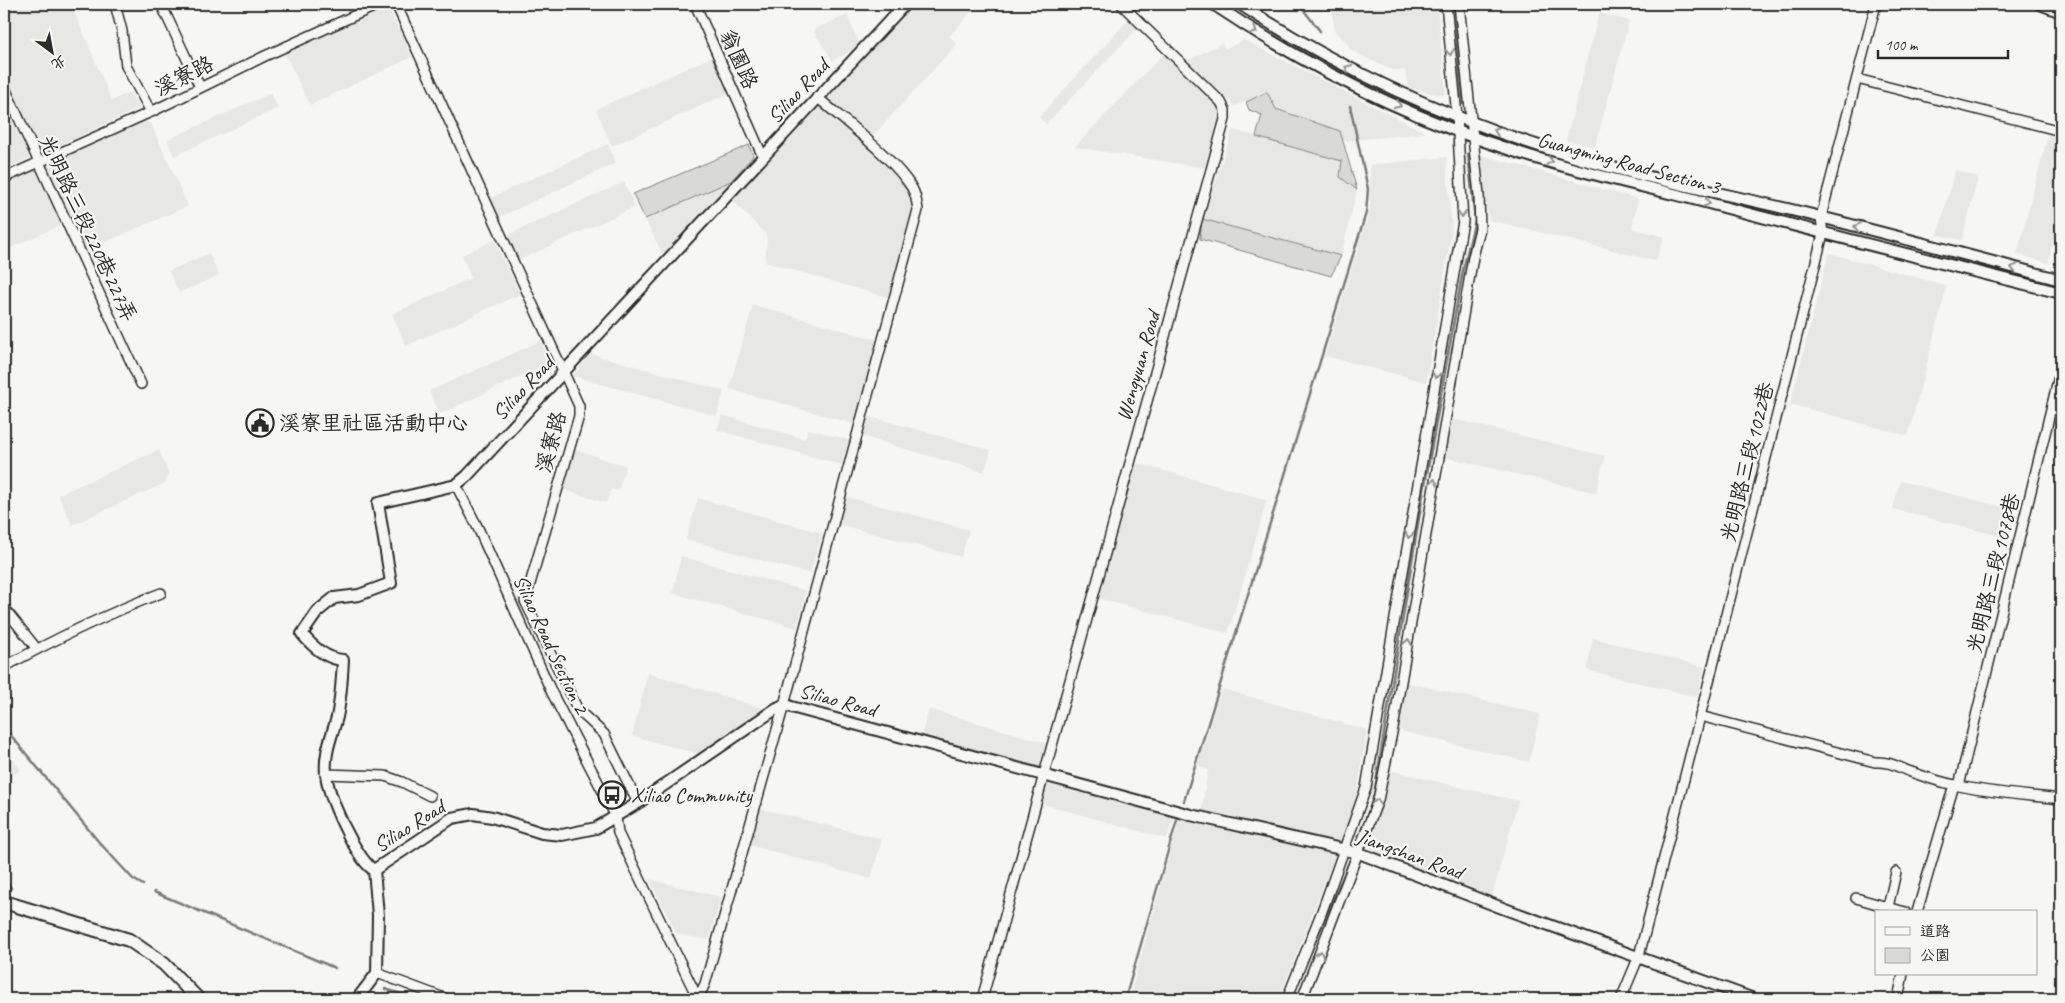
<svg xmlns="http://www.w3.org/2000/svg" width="2065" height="1003" font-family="Caveat,'LXGW WenKai TC',sans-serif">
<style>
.built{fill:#e7e7e3}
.green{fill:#d9d9d5;stroke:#828280}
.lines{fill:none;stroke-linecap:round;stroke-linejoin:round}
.stream{stroke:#7a7a78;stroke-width:2.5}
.minor-casing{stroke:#2b2b2b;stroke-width:12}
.tertiary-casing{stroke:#2b2b2b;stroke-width:14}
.primary-casing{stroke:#2b2b2b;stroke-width:16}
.minor{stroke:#f6f6f2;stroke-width:9}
.tertiary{stroke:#f6f6f2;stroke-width:10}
.primary{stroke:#f6f6f2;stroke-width:12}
.oneway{stroke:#90908e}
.labels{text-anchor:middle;stroke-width:4.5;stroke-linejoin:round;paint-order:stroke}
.street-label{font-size:21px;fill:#2b2b2b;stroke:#f6f6f2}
.poi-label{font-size:21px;fill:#2b2b2b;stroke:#f6f6f2;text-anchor:start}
</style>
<rect width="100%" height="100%" fill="#f6f6f2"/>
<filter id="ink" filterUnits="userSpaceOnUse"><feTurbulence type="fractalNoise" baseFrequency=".02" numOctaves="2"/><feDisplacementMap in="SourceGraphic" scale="10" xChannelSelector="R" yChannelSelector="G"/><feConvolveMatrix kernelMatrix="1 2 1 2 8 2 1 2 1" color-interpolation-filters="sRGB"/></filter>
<g filter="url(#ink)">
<g class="built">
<path d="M4,4H71L112,101L129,92L140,108L40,155L4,76Z"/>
<path d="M912,4H979L949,36L957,44L870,139L828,100L826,96Z"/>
<path d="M1331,4H1437L1446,93L1442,95L1409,89L1405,70H1391L1350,50L1347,43L1335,32Z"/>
<path d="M383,5H387L412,57L310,105L283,49Z"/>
<path d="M1599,13L1629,21L1595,147L1566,140Z"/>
<path d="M847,15L859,43L852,50L833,61L814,32L815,29Z"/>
<path d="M1128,20L1138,28L1046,124L1039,117Z"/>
<path d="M1244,40L1426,133L1343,141L1340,131L1276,109L1267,92L1235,106L1187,61L1222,43L1225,49Z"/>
<path d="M1163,54L1221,109L1222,114L1206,168L1075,147Z"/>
<path d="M716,55L732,92L612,146L596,109Z"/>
<path d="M271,93L278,108L174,156L167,140Z"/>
<path d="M821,105L825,106L910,187L916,203L890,298L765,262L767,239L765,233L730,198L817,106Z"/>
<path d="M8,112L30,158L4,170V114Z"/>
<path d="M138,119L151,124L188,206L83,252L45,168L50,157Z"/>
<path d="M1233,130L1342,161L1340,177L1357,190L1341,256L1202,219Z"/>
<path d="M2048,134L2061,138V209L2048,263L2017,254Z"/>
<path d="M608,144L616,163L497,218L488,199Z"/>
<path d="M1482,155L1638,199L1632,228L1664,237L1656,261L1489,220L1479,162Z"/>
<path d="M1446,157L1452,230L1426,382L1325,356L1370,209V165Z"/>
<path d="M34,166L61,225L4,251V180Z"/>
<path d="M1955,170L1978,177L1962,240L1938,235Z"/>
<path d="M731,181L667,252L662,253L645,219Z"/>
<path d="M624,182L635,207L517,261L506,236Z"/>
<path d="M494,240L520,294L406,346L392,314L471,278L462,255Z"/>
<path d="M209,253L219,275L179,293L169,271Z"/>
<path d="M1829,253L1947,286L1908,436L1790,404Z"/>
<path d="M753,305L878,340L854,424L729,389Z"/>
<path d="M541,341L550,363L440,414L429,391Z"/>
<path d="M591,354L724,391L717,416L572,376Z"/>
<path d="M722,415L805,439L808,429L849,440L842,465L717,430Z"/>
<path d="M864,415L991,450L984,472L858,435Z"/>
<path d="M1449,418L1605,456L1596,493L1441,456Z"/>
<path d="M573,449L626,466L618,491L611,489L606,503L562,489Z"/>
<path d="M159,450L169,474L165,483L72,525L58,495Z"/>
<path d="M1136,463L1267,500L1228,633L1097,598Z"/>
<path d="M1900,481L2015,510L2008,538L1893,509Z"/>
<path d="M841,495L969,530L961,557L838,524Z"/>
<path d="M698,498L822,533L810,574L686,539Z"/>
<path d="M681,556L806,591L797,628L673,593Z"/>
<path d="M1593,638L1704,667L1697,697L1587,670Z"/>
<path d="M648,673L766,709L699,754L632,736Z"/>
<path d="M1405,682L1540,714L1529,762L1393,729Z"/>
<path d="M1222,689L1367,730L1356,800L1341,844L1201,813L1208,770L1196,765Z"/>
<path d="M929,709L1047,743L1038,771L921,737Z"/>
<path d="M4,748L21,769L4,782Z"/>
<path d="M1385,769L1518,801L1492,896L1381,858L1370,851L1365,837Z"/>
<path d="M1047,780L1174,815L1167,839L1040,803Z"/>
<path d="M758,808L882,839L871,879L749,845Z"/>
<path d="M1180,817L1336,853L1279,999H1129Z"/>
<path d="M649,879L721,897L709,940L677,934Z"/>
</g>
<g class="green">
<path d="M1267,92L1276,109L1340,131L1357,190L1340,177L1342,161L1256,137L1262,115L1249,110L1246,102Z"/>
<path d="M749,145L753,156L731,181L645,219L633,194Z"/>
<path d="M1202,219L1341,256L1331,276L1200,239Z"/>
</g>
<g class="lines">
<g class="stream">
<path d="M1299,4L1320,31"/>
<path d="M1453,4L1463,104"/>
<path d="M4,727L98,841L133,879L143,885"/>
<path d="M1184,801L1366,213L1368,189L1350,106"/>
<path d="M1362,831L1374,795L1419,518L1463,270L1475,220L1468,154"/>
<path d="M4,878L11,888"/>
<path d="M154,892L335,968"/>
<path d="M1302,972L1351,858"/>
<path d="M385,989L418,999"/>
<path d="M1125,999L1177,820"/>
</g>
<g class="minor-casing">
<g id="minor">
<path d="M115,4L122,31L126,66L151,112"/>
<path d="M161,4L200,87"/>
<path d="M396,4L579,406V416L525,601L578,710L604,734L638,803"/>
<path d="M695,4L763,157"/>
<path d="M1857,79L2061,131"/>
<path d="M4,86L141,384"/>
<path d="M4,178L151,112L265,56L380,4"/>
<path d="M456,485L478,528L552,693L616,817L618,833L698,999"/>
<path d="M4,608L37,649"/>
<path d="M4,667C55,639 107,614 161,593"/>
<path d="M1700,716L1875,762C1890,761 1897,767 1911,772C1925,777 1940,782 1955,785C1989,793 2026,795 2061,799"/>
<path d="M325,774L385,776L402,782L430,796"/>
<path d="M1959,786L2061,368"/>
<path d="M1856,898L1905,912"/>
<path d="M1888,907L1896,872"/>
<path d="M1917,912L1954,785"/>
<path d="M377,973L447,999"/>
<path d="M698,998L705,984L784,705L918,210C917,202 916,195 912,188C893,157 845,122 817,97"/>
<path d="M982,999L1225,119V110L1221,102L1121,4"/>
<path d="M1287,999L1322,911L1366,788L1463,221L1457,116L1446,4"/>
<path d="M1302,999L1378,800L1394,723L1473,257L1480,229L1479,195L1459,4"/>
<path d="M1621,999L1639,956L1823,234L1821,217L1876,4"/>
<path d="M1898,999L1903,974"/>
</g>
</g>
<g class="tertiary-casing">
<g id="tertiary">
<path d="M1213,4C1307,67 1410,118 1517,152C1577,172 1640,185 1701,201C1821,233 1941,263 2061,293"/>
<path d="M1240,4C1344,73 1461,124 1581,159C1660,182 1741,197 1820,217C1901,237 1981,259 2061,280"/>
<path d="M2040,4L2061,12"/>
<path d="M374,870L452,818L473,814L492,817L542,833L562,835L596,828L638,803L777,708L784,705L1191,815L1359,853L1505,909L1754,999"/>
<path d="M374,870C364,864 357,850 351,840C342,824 327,791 326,773C324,753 332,736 337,717C341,698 342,679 343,660C326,659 312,646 302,634L318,611L334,598L359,595L391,583L378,503L456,485L467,476L905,4"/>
<path d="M357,999L377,973L378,915L374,870"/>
</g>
</g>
<g class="primary-casing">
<path id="primary" d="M4,902L129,940L164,964L198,999"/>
</g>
<use href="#minor" class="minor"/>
<use href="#tertiary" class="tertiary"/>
<use href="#primary" class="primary"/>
</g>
<defs><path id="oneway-chevron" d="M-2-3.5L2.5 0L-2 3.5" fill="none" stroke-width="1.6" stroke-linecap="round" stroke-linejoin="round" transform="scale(1.25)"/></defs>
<g class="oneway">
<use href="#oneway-chevron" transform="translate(1254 31) rotate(31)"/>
<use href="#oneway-chevron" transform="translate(1450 52) rotate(84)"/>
<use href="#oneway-chevron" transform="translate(1348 68) rotate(-154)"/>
<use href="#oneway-chevron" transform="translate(1398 105) rotate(24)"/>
<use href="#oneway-chevron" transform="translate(1497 131) rotate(-161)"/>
<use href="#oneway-chevron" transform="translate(1550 161) rotate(15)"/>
<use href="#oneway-chevron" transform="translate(1707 203) rotate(15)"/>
<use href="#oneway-chevron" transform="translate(1462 214) rotate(88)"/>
<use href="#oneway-chevron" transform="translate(1857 227) rotate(-165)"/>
<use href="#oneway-chevron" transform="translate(2014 268) rotate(-165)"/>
<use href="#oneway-chevron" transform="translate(1436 375) rotate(100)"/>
<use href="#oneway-chevron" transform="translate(1434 482) rotate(-80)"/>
<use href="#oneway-chevron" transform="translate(1409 535) rotate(100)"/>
<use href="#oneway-chevron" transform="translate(1408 642) rotate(-81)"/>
<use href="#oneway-chevron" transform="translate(1377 802) rotate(-74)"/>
<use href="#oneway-chevron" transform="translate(1320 954) rotate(-69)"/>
</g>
</g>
<defs>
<g id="civic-ring" transform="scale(1.4375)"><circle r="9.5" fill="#f6f6f2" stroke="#2b2b2b" stroke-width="1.5"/><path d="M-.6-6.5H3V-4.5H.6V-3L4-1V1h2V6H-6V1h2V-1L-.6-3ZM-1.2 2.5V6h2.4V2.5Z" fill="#2b2b2b"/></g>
<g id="bus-ring" transform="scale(1.4375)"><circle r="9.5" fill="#f6f6f2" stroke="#2b2b2b" stroke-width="1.5"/><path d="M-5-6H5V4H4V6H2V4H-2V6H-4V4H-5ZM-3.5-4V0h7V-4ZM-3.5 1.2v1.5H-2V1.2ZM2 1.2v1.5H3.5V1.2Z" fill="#2b2b2b"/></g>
</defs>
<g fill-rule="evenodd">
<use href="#civic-ring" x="260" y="423"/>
<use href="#bus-ring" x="612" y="795"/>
</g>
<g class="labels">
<g class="street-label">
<text transform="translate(739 59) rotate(66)" y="7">翁園路</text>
<text transform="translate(184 76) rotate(-27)" y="7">溪寮路</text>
<text transform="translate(798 91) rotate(-47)" y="7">Siliao Road</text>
<text transform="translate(1629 163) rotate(15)" y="7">Guangming Road Section 3</text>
<text transform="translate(88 228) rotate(65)" y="7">光明路三段220巷227弄</text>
<text transform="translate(1138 366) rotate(-74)" y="7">Wengyuan Road</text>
<text transform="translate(523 388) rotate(-47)" y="7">Siliao Road</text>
<text transform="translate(551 442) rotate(-75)" y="7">溪寮路</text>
<text transform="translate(1747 462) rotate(-76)" y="7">光明路三段1022巷</text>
<text transform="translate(1993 573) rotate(-76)" y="7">光明路三段1078巷</text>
<text transform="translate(551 644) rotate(65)" y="7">Siliao Road Section 2</text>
<text transform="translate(838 700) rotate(15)" y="7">Siliao Road</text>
<text transform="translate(409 826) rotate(-32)" y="7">Siliao Road</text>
<text transform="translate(1410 854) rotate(20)" y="7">Jiangshan Road</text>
</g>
<g class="poi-label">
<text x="279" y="430">溪寮里社區活動中心</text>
<text x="631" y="802">Xiliao Community</text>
</g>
</g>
<rect width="2065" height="1003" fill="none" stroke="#f6f6f2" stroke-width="20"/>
<rect x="10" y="10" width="2045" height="983" fill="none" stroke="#2b2b2b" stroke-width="2" filter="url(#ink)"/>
<rect x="1875" y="910" width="162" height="65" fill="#f6f6f2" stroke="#a5a5a2"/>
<rect x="1885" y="927" width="25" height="8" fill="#f6f6f2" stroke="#a5a5a2"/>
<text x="1920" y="936" font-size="15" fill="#2b2b2b">道路</text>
<rect x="1885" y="948" width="25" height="15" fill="#d9d9d5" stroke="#a5a5a2"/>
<text x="1920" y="960" font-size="15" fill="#2b2b2b">公園</text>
<g transform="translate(52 52) rotate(148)" stroke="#f6f6f2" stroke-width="4" paint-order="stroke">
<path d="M0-4L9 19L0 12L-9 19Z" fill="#2b2b2b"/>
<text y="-8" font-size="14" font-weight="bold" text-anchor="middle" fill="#2b2b2b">北</text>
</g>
<path d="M1878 50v8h130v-8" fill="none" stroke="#2b2b2b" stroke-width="2.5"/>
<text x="1885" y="50" font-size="15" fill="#2b2b2b" stroke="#f6f6f2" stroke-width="4" paint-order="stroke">100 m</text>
</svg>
